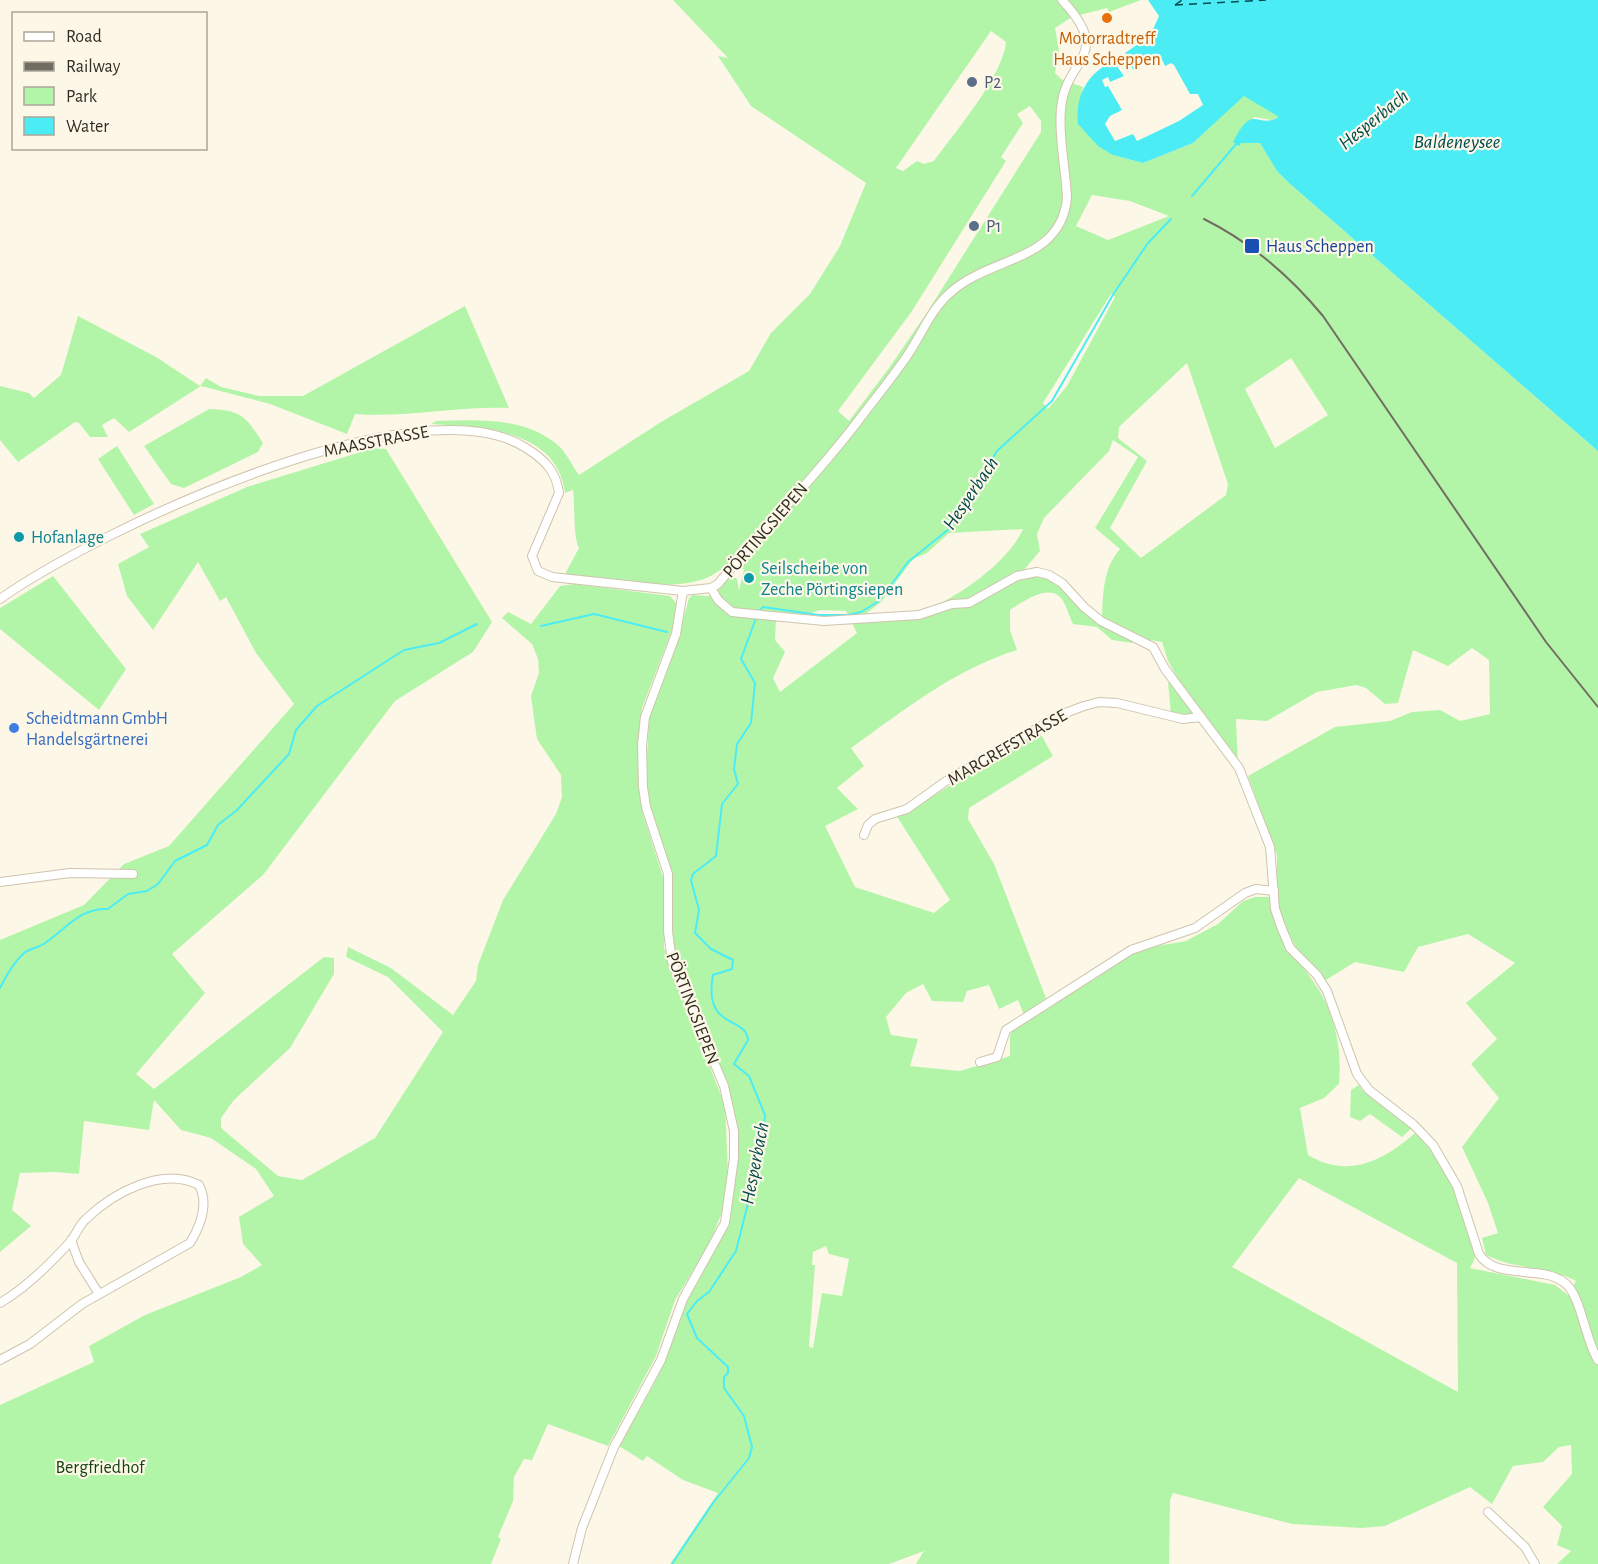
<svg xmlns="http://www.w3.org/2000/svg" width="1598" height="1564" font-family="'Alegreya Sans',sans-serif">
<style>
.green{fill:#b3f5a8;fill-rule:evenodd}
.water{fill:#4cecf5}
.lines{fill:none;stroke-linecap:round;stroke-linejoin:round}
.stream{stroke:#4cecf5;stroke-width:2}
.ferry{stroke:#004b4f;stroke-width:1.5;stroke-dasharray:8 6;stroke-linecap:butt}
.minor-casing{stroke:#cfc4ad;stroke-width:10}
.minor{stroke:#fff;stroke-width:8}
.rail{stroke:#716d61;stroke-width:2}
.food-dot{fill:#e8710a;stroke:#fdf7e8;stroke-width:2}
.service-dot{fill:#5c6f8a;stroke:#fdf7e8;stroke-width:2}
.transit-dot{fill:#1a4fb4;stroke:#fdf7e8;stroke-width:2}
.culture-dot{fill:#0f9aa8;stroke:#fdf7e8;stroke-width:2}
.shop-dot{fill:#3f7fe0;stroke:#fdf7e8;stroke-width:2}
.labels{text-anchor:middle;stroke-width:4.5;stroke-linejoin:round;paint-order:stroke}
.food-label{font-size:18px;fill:#c56008;stroke:#fdf7e8}
.service-label{font-size:18px;fill:#4e5e75;stroke:#fdf7e8;text-anchor:start}
.transit-label{font-size:18px;fill:#164399;stroke:#fdf7e8;text-anchor:start}
.street-label{font-size:18px;fill:#312d23;stroke:#fdf7e8}
.culture-label{font-size:18px;fill:#0d838f;stroke:#fdf7e8;text-anchor:start}
.shop-label{font-size:18px;fill:#366cbe;stroke:#fdf7e8;text-anchor:start}
.park-label{font-size:18px;fill:#15440f;stroke:#fdf7e8}
.water-label{font-size:20px;font-style:italic;fill:#004b4f;stroke:#fdf7e8}
</style>
<rect width="100%" height="100%" fill="#fdf7e8"/>
<g class="green">
<path d="M673,0H1141L1109,12L1107,8L1072,17L1055,28L1059,51L1055,73L1061,79L1083,87L1079,104L1113,155L1143,163L1193,143L1244,95L1280,117L1272,120L1254,117L1241,143H1260L1277,171L1289,183L1598,451V1564H1557L1571,1551L1557,1545L1562,1526L1543,1507L1572,1474L1571,1445L1559,1447L1543,1462L1513,1466L1492,1504L1470,1487L1385,1526L1362,1528L1292,1524L1173,1493L1170,1500L1169,1564H916L924,1551L889,1564H670L718,1493L683,1480L647,1456L643,1461L619,1446L654,1384L685,1305L727,1227L737,1161V1130L733,1105L675,958L671,935V875L650,804L646,776L649,719L677,643L689,598L693,595L709,596L731,575L737,579L739,591L744,569L720,570C687,598 606,578 565,574L579,548C573,538 575,504 573,490L565,493C557,429 481,427 431,424L436,421C479,420 527,416 561,448C568,456 573,467 579,475L661,422L749,371L771,333L810,294L840,246L866,183L751,106L718,56L728,58ZM991,31L1006,42C1003,76 955,132 934,161L924,164L917,161L903,171L896,168ZM1030,106L1041,121V132L926,314L889,368L849,421L838,411L912,311L1006,161L1001,157L1023,123L1017,114ZM1092,195L1130,201L1169,216L1108,240L1076,226ZM1111,294L1115,297L1067,386L1048,409L1043,403ZM1291,358L1328,415L1275,448L1245,389ZM1187,363L1228,484L1226,495L1141,558L1110,528L1147,461L1118,438L1119,427ZM1113,440L1138,457L1095,528L1120,549C1103,568 1103,594 1102,618L1150,640L1162,642L1168,661L1178,679L1168,683L1171,713L1188,716L1203,712L1238,764L1236,719L1267,721L1317,692L1356,685L1366,688L1385,704L1398,703L1413,650L1448,666L1472,648L1489,660L1490,714L1460,721L1440,710L1412,712L1390,721L1335,727L1248,776L1277,855V897L1282,921L1299,953L1326,980L1355,962L1404,972L1418,947L1468,934L1515,963L1466,1003L1497,1039L1471,1064L1499,1098L1462,1147L1488,1203L1498,1233L1482,1238L1486,1255C1515,1270 1548,1266 1576,1281L1568,1295L1555,1285L1470,1268L1475,1258L1456,1188L1438,1158L1415,1133C1383,1161 1348,1179 1308,1155L1300,1108L1324,1098L1339,1084C1342,1051 1336,1019 1319,990C1306,969 1288,951 1277,928C1273,919 1272,907 1269,897H1255L1243,901L1218,924L1186,941L1151,947L1130,955L1016,1025L1010,1035V1056L960,1071L910,1066L918,1039L891,1035L886,1017L906,993L923,984L932,1001L963,1002L967,991L989,985L999,1009L1018,1000L1024,1015L1046,998L994,864L968,819L969,808L1053,756L1039,731L907,812L896,815L950,900L934,913L855,887L825,826L858,809L837,788L864,766L851,748C903,711 955,669 1017,650L1010,630V610C1021,603 1047,584 1060,597C1066,603 1069,616 1073,624L1097,627L1112,640L1132,643L1135,640L1083,611L1063,585L1049,577L1023,571L1040,551L1037,534L1044,518L1109,451ZM1023,529C1009,562 954,601 919,612C903,618 880,615 863,616L881,602L913,559L927,553L949,533ZM820,610L846,611L857,633L780,692L773,678L785,652L775,640L776,619L803,616ZM1299,1178L1457,1263L1458,1392L1232,1267ZM826,1246L829,1254L849,1259L842,1296L822,1293L813,1348L809,1347L815,1265H812L813,1252Z"/>
<path d="M465,306L509,408C457,406 406,418 355,414L347,434L270,404L201,386L129,432L114,418L102,425L108,437H90L79,423L75,422L18,462L0,440V386L29,393L34,398L61,375L78,316L156,357L200,386L206,378L221,387L259,396H303Z"/>
<path d="M209,409C242,410 246,417 263,443L258,452L184,488L171,484L144,446Z"/>
<path d="M117,446L154,504L134,515L98,459Z"/>
<path d="M374,448L386,449L492,622L473,652L395,701L263,875L172,954L205,993L136,1074L154,1089L324,957L334,958V974L290,1048L234,1100L221,1118V1128L278,1176L302,1180L375,1138L443,1032L388,977L346,957L348,947L391,968L453,1015L476,981L478,965L503,900L556,814L562,797L561,775L537,739L534,718L531,696L539,673L538,659L532,644L502,618L508,612L531,624L560,586L574,584L670,596L677,604L674,625L642,708L638,744V786L643,814L665,884L664,948L725,1106L728,1172L722,1212L710,1243L675,1300L656,1356L608,1446L548,1424L532,1460L524,1459L514,1477L513,1501L498,1537L501,1539L491,1564H0V1405L94,1362L89,1346L145,1315L241,1277L262,1265L243,1244L239,1217L274,1196L256,1169L211,1138L181,1130L154,1100L149,1130L84,1121L79,1174L54,1172L20,1173L12,1210L31,1226L0,1252V940L84,905L124,864L169,846L294,704L256,653L226,597L220,601L198,562L153,630L127,596L118,564L149,547L140,534L247,487Z"/>
<path d="M53,576L126,669L99,710L0,629V608Z"/>
<path d="M1359,1085L1362,1090L1412,1128L1402,1137L1370,1114L1360,1121L1350,1117L1351,1090Z"/>
</g>
<path class="water" d="M1148,0H1598V451L1289,183L1277,171L1260,143H1241L1239,146L1233,142C1254,101 1256,130 1279,117L1244,96L1193,143L1143,163L1113,155L1098,146L1078,124C1075,95 1088,73 1113,61L1124,76L1110,82L1108,77L1102,80L1105,87L1108,86L1122,110L1110,116L1105,124L1115,141L1133,134L1137,141L1179,121L1203,105L1198,94H1190L1174,65L1171,63L1165,66L1160,55L1133,70L1125,53L1150,36L1159,16Z"/>
<g class="lines">
<g class="stream">
<path d="M1192,196L1237,143"/>
<path d="M757,613L763,607L819,615H848L861,612L879,601L908,562L949,529L997,451L1052,401L1114,293L1148,243L1171,219"/>
<path d="M541,626L594,614L667,632"/>
<path d="M0,988C6,976 14,962 24,953C30,948 39,948 45,943C66,929 81,907 108,909L128,894L147,891L158,884L175,861L207,845L218,825L237,810L289,754L296,730L317,706L404,650L439,643L477,624"/>
<path d="M672,1564L713,1503L749,1458L752,1447L744,1416L724,1388V1377L728,1373V1367L697,1338L687,1314L697,1301L709,1292L736,1251L762,1148L765,1115L749,1076L734,1064L748,1040C746,1015 703,1031 713,975L732,969L733,960L711,949L695,933L699,910L691,880L693,874L716,856L722,804L738,784L734,769L737,744L751,723L755,683L741,659L756,618"/>
</g>
<g class="ferry">
<path d="M1175,5L1266,0"/>
<path d="M1175,5L1182,0"/>
</g>
<g class="minor-casing">
<g id="minor">
<path d="M711,588L718,600L732,612L824,621L919,615L952,604L969,603L1017,576L1037,572L1049,575L1062,583L1084,607L1101,621L1153,647L1165,669L1239,768L1270,847L1275,909L1282,929L1290,948L1317,975L1327,991L1357,1074L1369,1090L1414,1125L1433,1145L1457,1186L1479,1254C1496,1281 1541,1264 1565,1283C1581,1295 1585,1340 1598,1360"/>
<path d="M0,599C96,531 418,378 526,448C545,460 556,471 559,493L532,556L538,571L552,577L683,591"/>
<path d="M864,835L868,825L875,819L907,809L946,781L1060,715L1084,706L1099,702L1117,703L1183,719L1201,717"/>
<path d="M0,882L70,873L133,874"/>
<path d="M980,1062L997,1057L1006,1030L1131,950L1195,928L1245,893L1256,889L1274,891"/>
<path d="M71,1240L79,1262L99,1294"/>
<path d="M0,1303C26,1288 50,1264 70,1242C76,1235 79,1225 86,1219C113,1193 162,1166 199,1185C209,1204 201,1225 190,1243L82,1304L30,1344L0,1360"/>
<path d="M1488,1512L1525,1547L1535,1564"/>
<path d="M573,1564L582,1528L614,1447L661,1360L683,1299L725,1223L734,1158V1131L724,1086L672,962L668,931V874L646,807L643,787L642,745L645,717L676,634L683,591L711,588L718,584C763,529 815,478 858,421C874,400 892,378 907,356C922,334 931,309 951,292C991,256 1061,262 1067,198C1066,169 1058,137 1061,109C1065,57 1115,57 1062,0"/>
</g>
</g>
<use href="#minor" class="minor"/>
<path class="rail" d="M1204,219C1250,242 1290,276 1323,316L1546,642L1598,707"/>
</g>
<circle class="food-dot" cx="1107" cy="18" r="6"/>
<g class="service-dot">
<circle cx="972" cy="82" r="6"/>
<circle cx="974" cy="226" r="6"/>
</g>
<rect class="transit-dot" x="1244" y="238" width="16" height="16" rx="3"/>
<g class="culture-dot">
<circle cx="19" cy="537" r="6"/>
<circle cx="749" cy="578" r="6"/>
</g>
<circle class="shop-dot" cx="14" cy="728" r="6"/>
<g class="labels">
<g class="food-label">
<text x="1107" y="44">Motorradtreff<tspan x="1107" dy="21">Haus Scheppen</tspan></text>
</g>
<g class="service-label">
<text x="984" y="88">P2</text>
<text x="986" y="232">P1</text>
</g>
<g class="transit-label">
<text x="1266" y="252">Haus Scheppen</text>
</g>
<g class="street-label">
<text transform="translate(376 441) rotate(-11)" y="6">MAASSTRASSE</text>
<text transform="translate(765 530) rotate(-49)" y="6">PÖRTINGSIEPEN</text>
<text transform="translate(1007 747) rotate(-30)" y="6">MARGREFSTRASSE</text>
<text transform="translate(693 1008) rotate(69)" y="6">PÖRTINGSIEPEN</text>
</g>
<g class="culture-label">
<text x="31" y="543">Hofanlage</text>
<text x="761" y="574">Seilscheibe von<tspan x="761" dy="21">Zeche Pörtingsiepen</tspan></text>
</g>
<g class="shop-label">
<text x="26" y="724">Scheidtmann GmbH<tspan x="26" dy="21">Handelsgärtnerei</tspan></text>
</g>
<g class="park-label">
<text x="100" y="1473">Bergfriedhof</text>
</g>
<g class="water-label">
<text transform="translate(1373 119) rotate(-39)" y="7">Hesperbach</text>
<text x="1457" y="148">Baldeneysee</text>
<text transform="translate(970 493) rotate(-56)" y="7">Hesperbach</text>
<text transform="translate(754 1163) rotate(-79)" y="7">Hesperbach</text>
</g>
</g>
<rect x="12" y="12" width="195" height="138" fill="#fdf7e8" stroke="#aba699" stroke-width="1.5"/>
<rect x="24" y="32" width="30" height="9" fill="#ffffff" stroke="#aba699" stroke-width="1.5"/>
<text x="66" y="42" font-size="18" fill="#312d23">Road</text>
<rect x="24" y="62" width="30" height="9" fill="#716d61" stroke="#aba699" stroke-width="1.5"/>
<text x="66" y="72" font-size="18" fill="#312d23">Railway</text>
<rect x="24" y="87" width="30" height="18" fill="#b3f5a8" stroke="#aba699" stroke-width="1.5"/>
<text x="66" y="102" font-size="18" fill="#312d23">Park</text>
<rect x="24" y="117" width="30" height="18" fill="#4cecf5" stroke="#aba699" stroke-width="1.5"/>
<text x="66" y="132" font-size="18" fill="#312d23">Water</text>
</svg>
